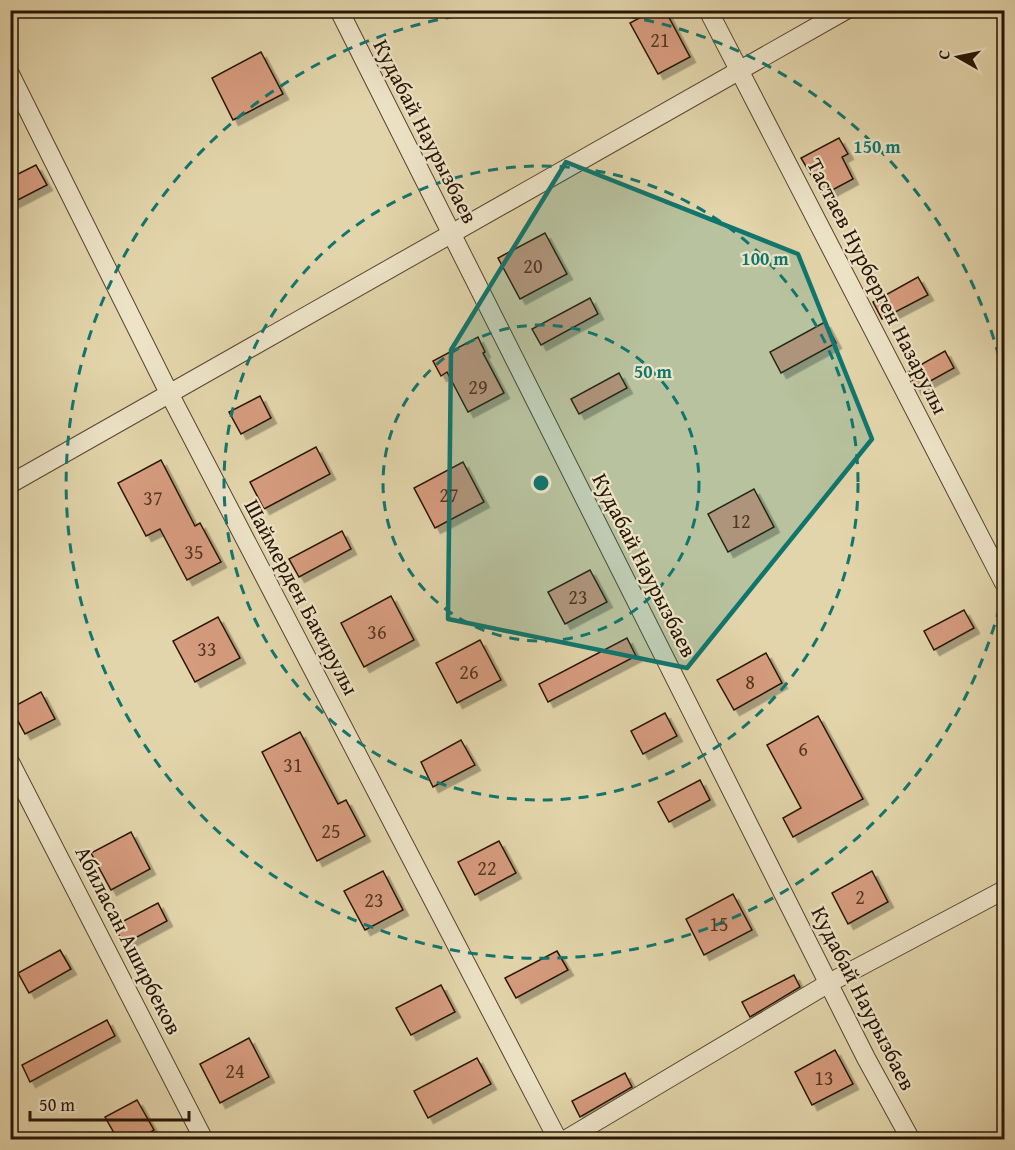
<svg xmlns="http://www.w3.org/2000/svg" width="1015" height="1150" font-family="'Gentium Book Plus',serif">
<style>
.building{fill:#d69c7e;stroke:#271404;stroke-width:1.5;filter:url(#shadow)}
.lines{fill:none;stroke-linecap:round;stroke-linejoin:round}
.minor-casing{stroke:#56442e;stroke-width:20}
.minor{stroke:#ede4c8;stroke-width:18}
.marked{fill:#0f766e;fill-opacity:0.2;stroke:#0f766e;stroke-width:4.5;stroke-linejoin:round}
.ring{fill:none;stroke:#0f766e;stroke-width:3;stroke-dasharray:10 8}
.labels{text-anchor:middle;stroke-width:4.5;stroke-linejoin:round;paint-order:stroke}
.number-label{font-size:20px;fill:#533622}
.street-label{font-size:22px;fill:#271404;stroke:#ede4c8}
.centre{fill:#0f766e;stroke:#ede4c8;stroke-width:3}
.ring-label{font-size:18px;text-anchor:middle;font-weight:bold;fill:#0f766e;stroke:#ede4c8;stroke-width:4.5;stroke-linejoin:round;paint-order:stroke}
</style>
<defs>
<filter id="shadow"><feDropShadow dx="5.5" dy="5.5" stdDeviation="0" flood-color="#0004"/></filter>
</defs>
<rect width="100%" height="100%" fill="#e3d5ab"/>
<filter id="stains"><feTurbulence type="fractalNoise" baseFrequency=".00333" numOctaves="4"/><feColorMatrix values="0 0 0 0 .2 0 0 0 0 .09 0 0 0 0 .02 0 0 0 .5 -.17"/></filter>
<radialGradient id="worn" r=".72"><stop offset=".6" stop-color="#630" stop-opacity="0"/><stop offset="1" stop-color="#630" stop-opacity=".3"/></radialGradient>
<g class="building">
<path d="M654,10H665L690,57L658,74L630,23Z"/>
<path d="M261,52L283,94L233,120L212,78Z"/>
<path d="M839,138L848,154L842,157L853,179L823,195L801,158Z"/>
<path d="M36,165L47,185L10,204V178Z"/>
<path d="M545,233L567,274L520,299L498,258Z"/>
<path d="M918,277L928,295L882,319L873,302Z"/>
<path d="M590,298L598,314L541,345L532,329Z"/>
<path d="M825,322L836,343L781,373L770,352Z"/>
<path d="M478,337L485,352L483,353L504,393L468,412L447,372L441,376L433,361Z"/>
<path d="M945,351L954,368L916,389L908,372Z"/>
<path d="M619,373L627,388L579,414L571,399Z"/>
<path d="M260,396L271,418L241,434L229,412Z"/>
<path d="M316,447L330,474L264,509L250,482Z"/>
<path d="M161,460L195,526L200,523L221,562L187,580L160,529L146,536L118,483Z"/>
<path d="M463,462L484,502L435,528L414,488Z"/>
<path d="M754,489L774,527L728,552L708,514Z"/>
<path d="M342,531L351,549L299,577L289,559Z"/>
<path d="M590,570L607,602L565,624L548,592Z"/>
<path d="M391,596L414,640L364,667L341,623Z"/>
<path d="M964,610L974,628L934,650L924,631Z"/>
<path d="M218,617L240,658L195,682L173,641Z"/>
<path d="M627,638L636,656L548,702L539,684Z"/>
<path d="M480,640L501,680L457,703L436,663Z"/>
<path d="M766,653L782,683L734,710L717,680Z"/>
<path d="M41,692L55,719L25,734L11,708Z"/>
<path d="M665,713L677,736L643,754L631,731Z"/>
<path d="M818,716L863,799L793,837L783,818L801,808L767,745Z"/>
<path d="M300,732L338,804L346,800L365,836L317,861L262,752Z"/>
<path d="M461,740L475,765L433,787L421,762Z"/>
<path d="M700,780L710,800L669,822L658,802Z"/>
<path d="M131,832L150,869L111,890L91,853Z"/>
<path d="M499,841L516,873L475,895L458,862Z"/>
<path d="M383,871L403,910L365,930L344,891Z"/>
<path d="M872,871L888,902L848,924L832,893Z"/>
<path d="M733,894L752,930L704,955L686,919Z"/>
<path d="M158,903L167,921L124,944L114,926Z"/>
<path d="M60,950L71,969L29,993L18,973Z"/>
<path d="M557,951L568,970L516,998L505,978Z"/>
<path d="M794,975L800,987L750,1017L742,1002Z"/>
<path d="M441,985L455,1012L411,1035L396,1008Z"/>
<path d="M107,1020L115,1036L30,1082L22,1065Z"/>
<path d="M249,1038L269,1077L220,1103L200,1064Z"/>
<path d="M835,1050L853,1084L812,1105L795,1072Z"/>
<path d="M477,1058L491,1084L428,1118L414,1091Z"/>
<path d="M625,1073L632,1087L580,1117L572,1101Z"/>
<path d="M137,1100L154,1130L138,1140H118L105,1117Z"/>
</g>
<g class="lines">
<g class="minor-casing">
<g id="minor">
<path d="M339,10L866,1058L911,1140"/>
<path d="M708,10L1004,583"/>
<path d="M10,74L170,395L558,1140"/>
<path d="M10,484L846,10"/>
<path d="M10,762L204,1140"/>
<path d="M565,1140L829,983L1004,890"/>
</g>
</g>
<use href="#minor" class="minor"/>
</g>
<path class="marked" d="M566,162L798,254L872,439L687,668L448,619L451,350Z"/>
<g class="ring">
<circle cx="541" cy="483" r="158"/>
<circle cx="541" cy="483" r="317"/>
<path d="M1004 590A475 475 0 1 1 491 11M591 11A475 475 0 0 1 1004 376"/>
</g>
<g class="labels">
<g class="number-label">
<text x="660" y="47">21</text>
<text x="533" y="273">20</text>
<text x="478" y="394">29</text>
<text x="449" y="502">27</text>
<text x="153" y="505">37</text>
<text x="741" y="528">12</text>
<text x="194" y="559">35</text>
<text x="578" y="604">23</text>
<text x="377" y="639">36</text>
<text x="207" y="656">33</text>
<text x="469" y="679">26</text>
<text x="750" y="689">8</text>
<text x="803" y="756">6</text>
<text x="293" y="772">31</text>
<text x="331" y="838">25</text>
<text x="487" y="875">22</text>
<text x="860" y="904">2</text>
<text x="374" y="907">23</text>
<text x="719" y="931">15</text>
<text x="235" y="1078">24</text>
<text x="824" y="1085">13</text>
</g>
<g class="street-label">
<text transform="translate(426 131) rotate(63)" y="8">Кудабай Наурызбаев</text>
<text transform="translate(878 286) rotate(63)" y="8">Тастаев Нурберген Назарулы</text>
<text transform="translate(645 565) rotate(63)" y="8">Кудабай Наурызбаев</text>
<text transform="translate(302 597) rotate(62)" y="8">Шаймерден Бакирулы</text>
<text transform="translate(129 940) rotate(63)" y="8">Абиласан Аширбеков</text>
<text transform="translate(864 998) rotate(63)" y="8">Кудабай Наурызбаев</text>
</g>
</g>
<circle cx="541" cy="483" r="9" class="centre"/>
<g class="ring-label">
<text x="877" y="153">150 m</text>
<text x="765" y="265">100 m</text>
<text x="653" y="378">50 m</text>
</g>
<rect width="1015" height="1150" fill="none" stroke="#e3d5ab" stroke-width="36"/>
<rect x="12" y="12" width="991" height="1126" fill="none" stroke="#271404" stroke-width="3"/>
<rect x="18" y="18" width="979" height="1114" fill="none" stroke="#271404" stroke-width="1.5"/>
<g transform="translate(958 57) rotate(279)" stroke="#ede4c8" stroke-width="4.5" paint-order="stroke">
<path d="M0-4.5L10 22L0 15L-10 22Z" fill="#271404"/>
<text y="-9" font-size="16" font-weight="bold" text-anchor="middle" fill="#271404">С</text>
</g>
<path d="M30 1111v9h159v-9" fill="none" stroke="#271404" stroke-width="3"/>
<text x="39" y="1111" font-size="18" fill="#271404" stroke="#ede4c8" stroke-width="4.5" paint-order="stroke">50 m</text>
<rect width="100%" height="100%" filter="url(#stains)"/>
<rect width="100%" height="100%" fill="url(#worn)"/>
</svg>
